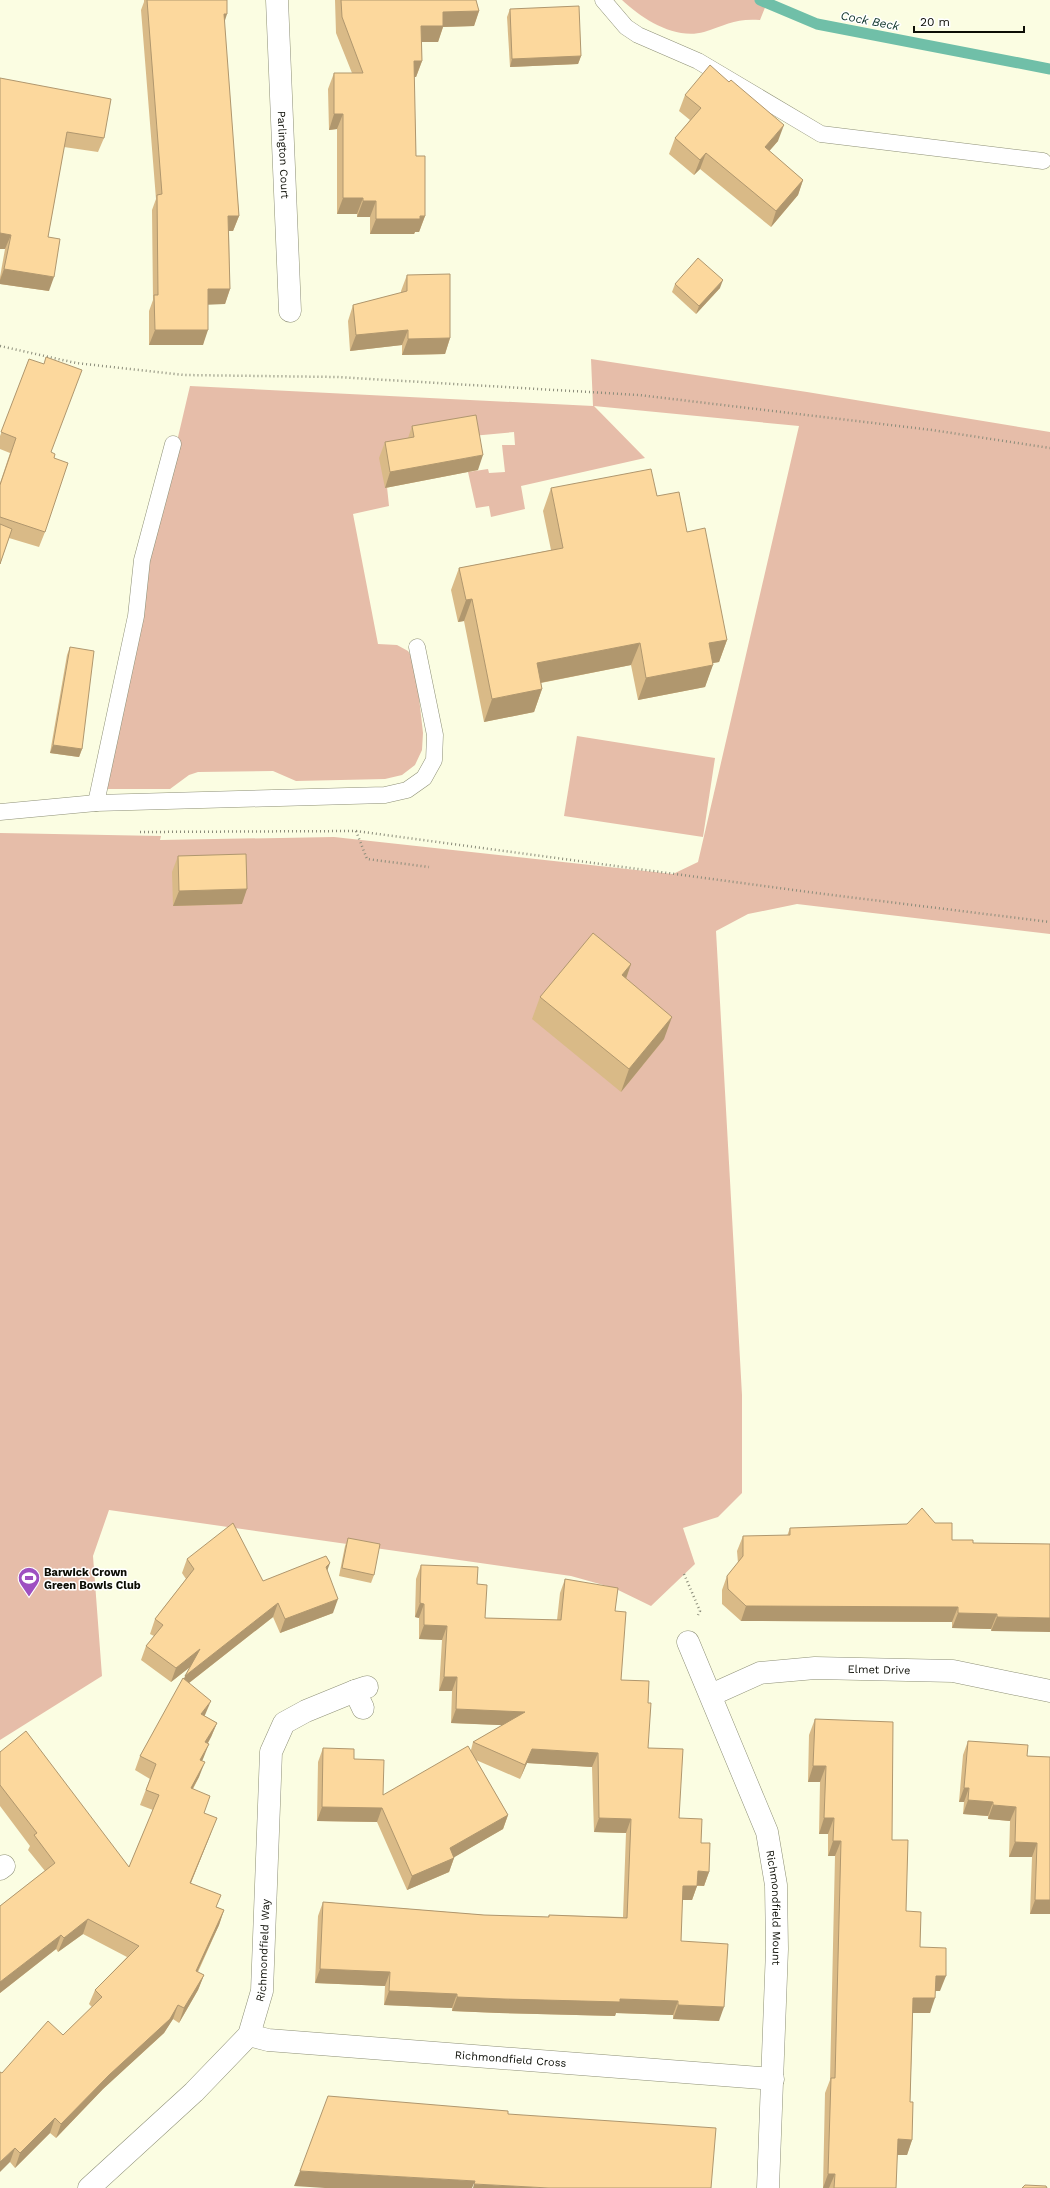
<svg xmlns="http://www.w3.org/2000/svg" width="1050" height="2188" font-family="'Work Sans',sans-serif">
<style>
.green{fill:#e6bda9}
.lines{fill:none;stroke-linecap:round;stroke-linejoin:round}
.stream{stroke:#70bfa8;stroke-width:11}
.service-casing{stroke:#8e9077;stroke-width:17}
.minor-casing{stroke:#8e9077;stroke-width:23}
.path{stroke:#8b8c7a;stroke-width:2.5;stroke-dasharray:1 3;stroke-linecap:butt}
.service{stroke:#fff;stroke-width:16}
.minor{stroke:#fff;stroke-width:22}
.wall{fill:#d9ba87}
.shaded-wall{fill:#b0976e}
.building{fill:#fcd89d;stroke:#b0976e}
.labels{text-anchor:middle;stroke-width:3;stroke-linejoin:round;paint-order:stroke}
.street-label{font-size:11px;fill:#0c0d05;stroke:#fff}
.poi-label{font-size:11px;font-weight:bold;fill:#0c0d05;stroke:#fff;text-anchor:start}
.water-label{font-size:12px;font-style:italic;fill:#0e342a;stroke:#fff}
</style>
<rect width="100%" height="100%" fill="#fbfde2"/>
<g class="green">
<path d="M622,0H768L760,20C736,18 726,25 704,32C675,40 642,19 622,0Z"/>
<path d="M591,359L807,392L1050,432V934L797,904L748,914L716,931L742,1395V1493L718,1517L683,1528L695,1564L651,1606L614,1588L571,1576L109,1510L93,1556L102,1676L0,1740V833L161,836L160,840L334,837L673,874L698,862L799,426L594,406L645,458L521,486L525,509L491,517L489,506L476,508L468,472L488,469L489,473L505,472L502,445H515L514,432L472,436L385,487H387L389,506L353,514L378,644L397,645L408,651L415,662L423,733L422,750L415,765L402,775L385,779L296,781L273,771L198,772L189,775L170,789H106L136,616L190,386L593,406Z"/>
<path d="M577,736L715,758L703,837L564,816Z"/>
</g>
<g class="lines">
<path class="stream" d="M760,0L817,24L1050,69"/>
<g class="service-casing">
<g id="service">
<path d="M603,0L626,27L638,35L698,61L821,134L1043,161"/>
<path d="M96,803L136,616L142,560L173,444"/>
<path d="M0,812L96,803L385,795L407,790L424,778L434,760L435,735L417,647"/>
</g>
</g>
<g class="minor-casing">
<g id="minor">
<path id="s1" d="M277,0L290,311"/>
<path id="s2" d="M688,1642L767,1832L776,1885L777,1949L768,2188"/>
<path id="s3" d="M711,1695L760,1673L815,1668L953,1671L1050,1691"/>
<path d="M363,1708L355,1691L367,1687"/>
<path d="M0,1869L4,1866"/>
<path id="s4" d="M249,2035L268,2040L773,2079"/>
<path id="s5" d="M89,2188L194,2092L249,2035L262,1991L271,1752L284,1723L306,1711L355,1691"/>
</g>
</g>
<g class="path">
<path d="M0,346L76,363L184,375L337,377L639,395L932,430L1050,448"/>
<path d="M356,831L367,859L429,867"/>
<path d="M140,832L356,831L816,893L1050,922"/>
<path d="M684,1574L700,1611L698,1615"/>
</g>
<use href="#service" class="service"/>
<use href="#minor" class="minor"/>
</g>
<g class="wall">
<path d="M144,0H227L224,23L239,216L233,231H229L230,289L225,304H208L203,345H149V311L153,300L152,210L156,199L141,10L144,2Z"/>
<path d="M335,0H476L479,11L474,26L443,27L438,42H422V61L416,77H414L416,156L425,216L419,232H415L414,234H370V217H357V214H337V129L329,130L328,89L334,73H352L336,33Z"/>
<path d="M510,9L581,56L578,64L510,67L507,17Z"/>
<path d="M0,78L104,138L98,152L64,147L48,237L49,291L0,284V277L5,249H0Z"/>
<path d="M685,95L778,141L769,151L803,180L798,195L771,227L700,169L694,175L669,154L675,138L690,120L679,111Z"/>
<path d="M407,275L450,338L445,354L402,355V345L350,351L348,321L353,305L401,293V291Z"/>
<path d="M675,284L720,288L696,314L672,292Z"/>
<path d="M29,359L51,452L54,458L45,532L39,547L9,538L0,564V483L10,453L0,449V436Z"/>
<path d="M412,426L478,470L385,488L379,458L385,442L408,438Z"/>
<path d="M551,488L657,496L687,532L727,640L719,662L713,663L705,687L638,700L631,665L541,683L542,689L534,712L484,722L464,621L458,622L451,590L459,568L551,550L543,511Z"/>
<path d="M70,647L82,749L79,757L50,753L67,655Z"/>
<path d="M178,856L242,904L173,906L172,872Z"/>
<path d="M631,964L626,979L664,1039L621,1092L532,1019L540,997Z"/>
<path d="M790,1528L952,1540L973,1543L1050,1544L991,1631V1629L952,1628V1622L741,1621L722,1604V1590L727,1576L738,1563L737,1551L743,1536H787Z"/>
<path d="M348,1538L374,1575L371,1583L339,1576L345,1546Z"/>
<path d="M187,1559L263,1581L327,1571L333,1613L280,1633L273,1617L189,1683L205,1715V1716L217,1723L211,1737L208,1743L202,1761L199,1777L193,1789L204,1814L211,1833L191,1883L217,1907L224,1910L219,1925L198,1972L204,1975L198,1990L179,2023L173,2019L164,2033L103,2089L56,2138L50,2133L15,2168L10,2162L2,2073L63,2035L92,2007L89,2004L95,1990L127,1957L83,1934L58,1952L56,1949L0,1993V1906L45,1871L28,1850L30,1846L0,1806V1752L129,1867L153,1810L140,1805L150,1779L135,1770L140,1756L184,1679L190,1667L171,1682L141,1660L146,1646L154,1636L150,1634L155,1619L186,1579L182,1573Z"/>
<path d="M421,1565L477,1584L485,1618L557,1620L560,1593L565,1579L615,1611L621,1680L648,1703V1748L679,1818L701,1843L709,1872L704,1886H697L692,1900H682L681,1941L719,2021L673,2019V2015L616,2013L615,2016L499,2013L452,2011V2008L384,2005L385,1986L315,1983L318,1916L323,1902L484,1915L548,1917L549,1915L623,1917L626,1833L594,1832L592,1767L527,1763L520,1779L476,1760L508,1815L503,1829L454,1857V1858L449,1872L407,1890L377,1822L317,1821L318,1762L323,1748L354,1759L383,1795L471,1750L473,1742L503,1725L451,1723L452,1691H439L442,1640L419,1639V1618L415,1617L416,1579Z"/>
<path d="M815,1719L892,1840L906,1911L920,1947L940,1991H935L930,2013H913L910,2102L912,2140L907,2155H897L896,2188H823L825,2093L830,2080L835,1856H828V1834H819L820,1782H808L809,1735Z"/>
<path d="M968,1741L1027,1756L1050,1757V1914H1030L1032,1857H1009L1010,1821L988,1819V1816L963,1814L964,1802H959L963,1755Z"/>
</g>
<g class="shaded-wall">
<path d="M479,11L474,26L443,27L438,42H415L421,26L443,12Z"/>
<path d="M224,14H227L222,30Z"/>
<path d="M581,56L578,64L510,67L512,59Z"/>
<path d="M414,61H422L416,77H408Z"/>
<path d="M334,114H343L337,129L329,130Z"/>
<path d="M784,125L778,141L759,163L765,147Z"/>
<path d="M706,153L700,169L694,175L700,160Z"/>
<path d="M803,180L798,195L771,227L776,211Z"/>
<path d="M343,198H363L357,214H337Z"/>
<path d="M363,201H376L370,217H357Z"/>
<path d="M228,216H239L233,231H223Z"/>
<path d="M425,216L419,232H415L414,234H370L376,219Z"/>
<path d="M0,233L11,235L5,249H0Z"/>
<path d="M4,269L54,277L49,291L0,284V280Z"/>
<path d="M723,280L720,288L696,314L699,306Z"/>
<path d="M208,289H230L225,304L202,305Z"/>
<path d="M155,330H208L203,345H149Z"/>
<path d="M408,330L402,345L350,351L356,335Z"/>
<path d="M450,338L445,354L402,355L408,339Z"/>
<path d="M483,455L478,470L385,488L390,472Z"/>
<path d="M472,599L464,621L458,622L466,600Z"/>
<path d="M727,640L719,662L701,665L709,643Z"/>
<path d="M640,643L631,665L529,685L537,663Z"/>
<path d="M713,665L705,687L638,700L646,678Z"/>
<path d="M542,689L534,712L484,722L492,699Z"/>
<path d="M53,745L82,749L79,757L50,753Z"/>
<path d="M247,889L242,904L173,906L179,891Z"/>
<path d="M631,964L623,987L622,975Z"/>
<path d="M672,1017L664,1039L621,1092L629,1069Z"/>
<path d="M330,1563L325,1577L326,1567Z"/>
<path d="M338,1599L333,1613L280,1633L285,1619Z"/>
<path d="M278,1603L273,1617L180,1690L185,1676Z"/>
<path d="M420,1603L424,1604L419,1618L415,1617Z"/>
<path d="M746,1606L958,1607L952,1622L741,1621Z"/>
<path d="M958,1613L997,1614L991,1629L952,1628Z"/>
<path d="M997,1617L1050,1618V1632L991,1631Z"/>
<path d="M424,1625L447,1626L442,1640L419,1639Z"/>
<path d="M200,1649L195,1663L171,1682L176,1668Z"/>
<path d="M444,1677H457L452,1691H439Z"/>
<path d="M211,1701L205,1715L195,1728L201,1714Z"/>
<path d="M456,1709L525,1712L520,1726L451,1723Z"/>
<path d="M217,1723L211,1737L200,1757L205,1742Z"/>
<path d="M209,1744L203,1759L195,1774L200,1760Z"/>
<path d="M532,1749L598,1753L592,1767L527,1763L520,1779L525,1765Z"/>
<path d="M205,1762L199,1777L185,1802L191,1788Z"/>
<path d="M813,1766H826L820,1782H808Z"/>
<path d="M964,1788H969L964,1802H959Z"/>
<path d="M968,1800L993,1802L988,1816L963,1814Z"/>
<path d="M993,1805L1016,1807L1010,1821L988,1819Z"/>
<path d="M322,1807L382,1808L377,1822L317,1821Z"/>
<path d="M508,1815L503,1829L446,1862L454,1858L449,1872L407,1890L412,1876L450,1848Z"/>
<path d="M217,1818L211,1833L185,1897L190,1883Z"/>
<path d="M599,1818L631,1819L626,1833L594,1832Z"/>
<path d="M824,1818H834L828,1834H819Z"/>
<path d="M833,1841H841L835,1856H828Z"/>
<path d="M1015,1842L1037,1843L1032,1857H1009Z"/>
<path d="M698,1871L709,1872L704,1886L693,1885Z"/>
<path d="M683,1886H697L692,1900H678Z"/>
<path d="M1035,1900H1050V1914H1030Z"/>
<path d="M224,1910L219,1925L191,1985L196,1971Z"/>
<path d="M88,1919L83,1934L58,1952L64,1938Z"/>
<path d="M61,1935L56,1949L0,1993V1982Z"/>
<path d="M320,1969L390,1972L385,1986L315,1983Z"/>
<path d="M204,1975L198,1990L179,2023L184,2008Z"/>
<path d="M936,1976H946L940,1991H930Z"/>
<path d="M389,1991L457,1994L452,2008L384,2005Z"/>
<path d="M457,1997L620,1999L678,2001L673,2015L616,2013L615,2016L499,2013L452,2011Z"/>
<path d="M913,1998H935L930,2013H908Z"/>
<path d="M178,2005L173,2019L164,2033L103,2089L56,2138L61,2124L109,2075Z"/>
<path d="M678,2005L724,2007L719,2021L673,2019Z"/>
<path d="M55,2118L50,2133L15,2168L20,2153Z"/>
<path d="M898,2139L912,2140L907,2155H892Z"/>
<path d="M15,2148L10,2162L0,2172V2162Z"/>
<path d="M300,2171L475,2181L472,2188H325L294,2186Z"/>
<path d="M828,2174H835L829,2188H823Z"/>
<path d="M474,2184L549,2188H473Z"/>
</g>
<g class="building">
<path d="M147,0H227V14H224L239,216H228L230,289H208V330H155L154,295H158L157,195L162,194Z"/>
<path d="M341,0H476L479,11L443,12V26H421L422,61H414L416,156H425V216H420V219H376V201H363V198H343V114H334V73H363L342,17Z"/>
<path d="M579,6L581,56L512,59L510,9Z"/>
<path d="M710,65L729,82L731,80L784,125L765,147L803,180L776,211L706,153L700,160L675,138L701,108L685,95Z"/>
<path d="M0,78L111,99L104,138L67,132L48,237L60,239L54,277L4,269L11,235L0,233Z"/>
<path d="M698,258L723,280L699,306L675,284Z"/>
<path d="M450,274V338L408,339V330L356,335L353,305L407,291V275Z"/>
<path d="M46,357L82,370L51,452L55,454L54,458L68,463L45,532L0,517V485L16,438L1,432L29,359L44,364Z"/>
<path d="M476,415L483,455L390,472L385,442L414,437L412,426Z"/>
<path d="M651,469L657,496L679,492L687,532L705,528L727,640L709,643L713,665L646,678L640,643L537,663L542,689L492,699L472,599L466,600L459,568L563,548L551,488Z"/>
<path d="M0,524L12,529L0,564Z"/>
<path d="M70,647L94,651L82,749L53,745Z"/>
<path d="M246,854L247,889L179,891L178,856Z"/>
<path d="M593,933L631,964L622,975L672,1017L629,1069L540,997Z"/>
<path d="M922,1508L935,1523H952V1540H973V1543L1050,1544V1618L997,1617V1614L958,1613V1607L746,1606L728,1589L727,1576L743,1556V1536L790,1535V1528L907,1524Z"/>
<path d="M233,1523L263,1581L326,1556L330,1563L326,1567L338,1599L285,1619L278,1603L185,1676L200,1649L176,1668L146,1646L163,1625L155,1619L194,1569L187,1559Z"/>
<path d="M348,1538L380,1544L374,1575L342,1568Z"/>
<path d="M421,1565L478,1567L477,1584L487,1585L485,1618L561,1620L565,1579L618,1588L615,1611L626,1612L621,1680L649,1681L648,1703H651L648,1748L683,1749L679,1818L702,1819L701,1843H710L709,1872L698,1871L697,1886H683L681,1941L728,1944L724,2007L678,2005V2001L620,1999V2002L504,1999L457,1997V1994L389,1991L390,1972L320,1969L323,1902L484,1915L549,1917V1915L627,1918L631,1819L599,1818L598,1753L532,1749L525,1765L473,1742L525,1712L456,1709L457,1677H444L447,1626L424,1625V1604L420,1603Z"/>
<path d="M183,1678L211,1701L201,1714L217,1723L205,1742L209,1744L200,1760L205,1762L191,1788L210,1796L204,1813L217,1818L190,1883L221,1895L216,1907L224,1910L196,1971L204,1975L184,2008L178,2005L170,2019L109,2075L61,2124L55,2118L20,2153L15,2148L0,2162V2072L2,2073L48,2021L63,2035L102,1997L95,1990L139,1946L88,1919L64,1938L61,1935L0,1982V1906L55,1863L34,1835L37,1833L0,1785V1752L26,1731L129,1867L159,1795L146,1790L156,1764L140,1756Z"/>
<path d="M815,1719L893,1722L892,1840H908L906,1911L921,1912L920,1947L946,1948V1976H936L935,1998H913L910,2102H913L912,2140L898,2139L896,2188H834L835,2174H828L831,2078H835L841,1841H833L834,1818H824L826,1766H813Z"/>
<path d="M968,1741L1028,1745L1027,1756L1050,1757V1900H1035L1037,1843L1015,1842L1016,1807L993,1805V1802L968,1800L969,1788H964Z"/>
<path d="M468,1746L508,1815L450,1848L454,1858L412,1876L382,1808L322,1807L323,1748L354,1749V1759L384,1760L383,1795Z"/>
<path d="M328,2096L508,2111V2114L716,2128L711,2188H549L474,2184L475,2181L300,2171Z"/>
<path d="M1025,2185L1046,2186L1047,2188H1022Z"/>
</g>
<defs>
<g id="stadium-pin" transform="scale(1.15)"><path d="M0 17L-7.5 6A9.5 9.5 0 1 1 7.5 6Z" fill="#9e50c1" stroke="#fff"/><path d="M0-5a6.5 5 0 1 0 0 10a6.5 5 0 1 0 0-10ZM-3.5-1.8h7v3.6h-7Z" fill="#fff"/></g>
</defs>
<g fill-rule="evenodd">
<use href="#stadium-pin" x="29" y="1578"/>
</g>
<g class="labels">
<g class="street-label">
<text dy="4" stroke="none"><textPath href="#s1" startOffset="155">Parlington Court</textPath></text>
<text dy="4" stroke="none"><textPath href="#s3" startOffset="173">Elmet Drive</textPath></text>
<text dy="4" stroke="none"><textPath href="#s2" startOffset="282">Richmondfield Mount</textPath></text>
<text dy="4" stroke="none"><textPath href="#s5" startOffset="308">Richmondfield Way</textPath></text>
<text dy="4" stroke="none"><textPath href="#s4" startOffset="263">Richmondfield Cross</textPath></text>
</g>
<g class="poi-label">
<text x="44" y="1576">Barwick Crown<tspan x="44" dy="13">Green Bowls Club</tspan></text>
</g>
<g class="water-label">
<text transform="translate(870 21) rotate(11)" y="4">Cock Beck</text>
</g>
</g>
<path d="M914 26v6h110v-6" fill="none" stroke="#0c0d05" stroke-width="2"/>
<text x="920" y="26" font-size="12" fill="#0c0d05" stroke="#ffffff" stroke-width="3" paint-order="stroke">20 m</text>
</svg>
